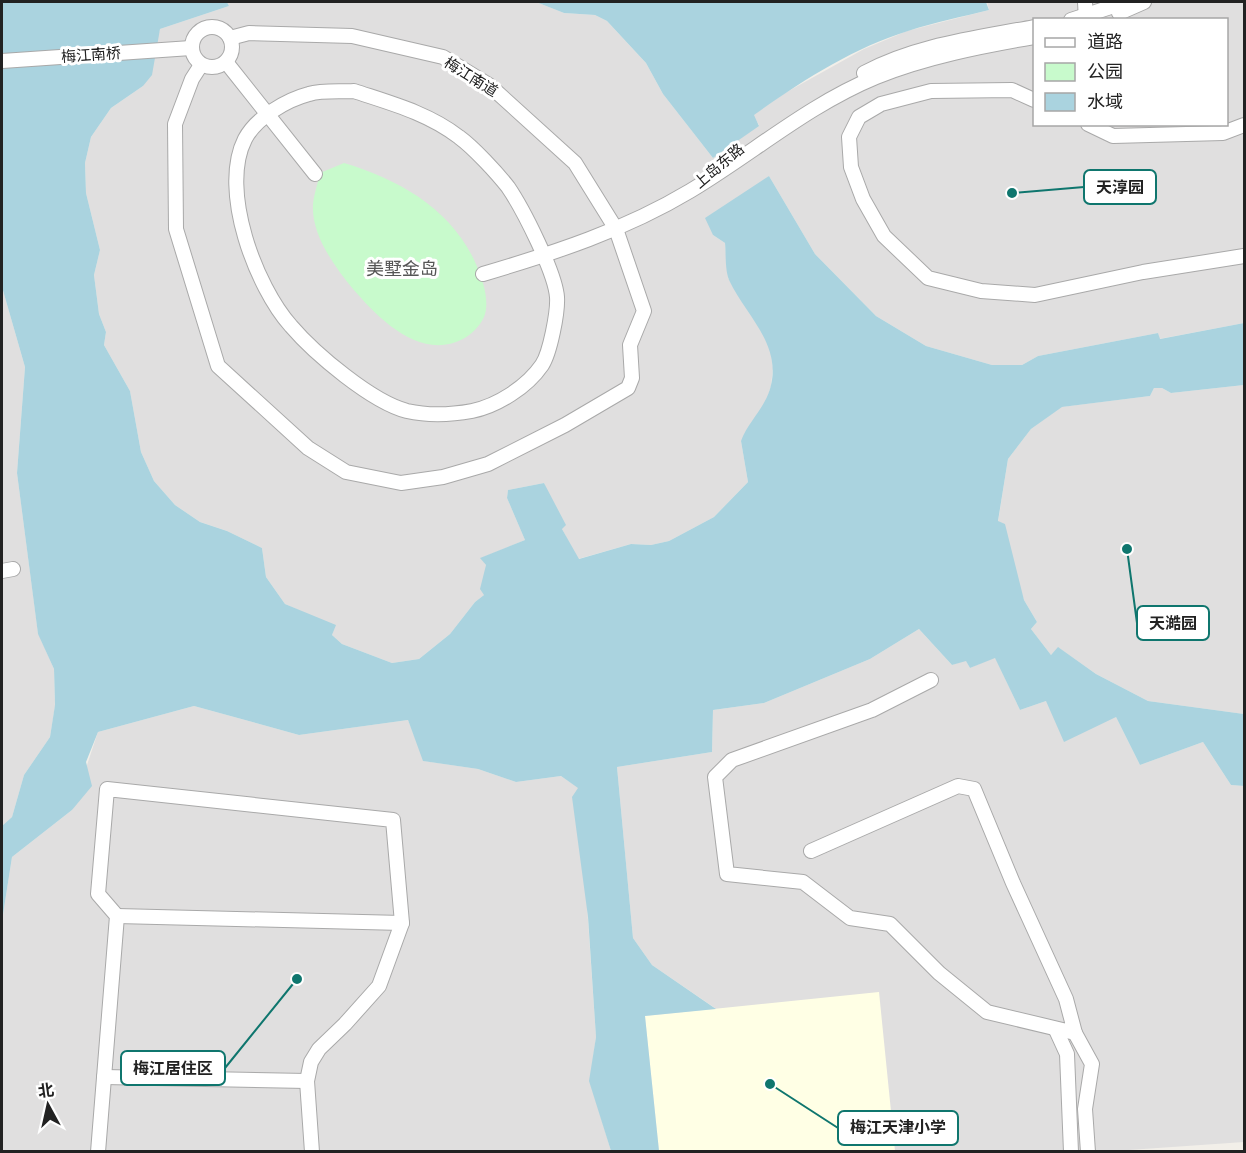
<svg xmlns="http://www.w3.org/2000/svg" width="1246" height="1153" font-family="'Roboto Condensed','Noto Sans SC',sans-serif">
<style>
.residential{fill:#e0dfdf;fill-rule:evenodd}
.education{fill:#ffffe5}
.park{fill:#c8facc}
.water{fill:#aad3df}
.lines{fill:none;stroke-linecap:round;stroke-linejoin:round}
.minor-casing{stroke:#a9a9a9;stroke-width:16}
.minor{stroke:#fff;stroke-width:14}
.labels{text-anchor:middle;stroke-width:6;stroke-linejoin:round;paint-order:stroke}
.street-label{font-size:15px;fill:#222;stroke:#fff}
.quarter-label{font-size:18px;fill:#555;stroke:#fff}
.leader{fill:none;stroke:#0f766e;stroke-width:2}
.callout-dot{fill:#0f766e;stroke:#fff;stroke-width:2}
.callout{fill:#fff;stroke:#0f766e;stroke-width:2}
.callout-label{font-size:16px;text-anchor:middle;font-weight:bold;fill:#222}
</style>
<rect width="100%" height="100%" fill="#f2efe9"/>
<g class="residential">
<path d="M227,2H536L564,13L595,15L607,21L646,63L663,94L713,158L759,125L753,115L785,93L864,49L907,31L989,10L987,2H1244V323L1159,339L1158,333L1038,356L1022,365H992L926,346L876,316L815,254L769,176L713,235L725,243L728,278L760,328L770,347L773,368L771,386L765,406L741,441L748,482L714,517L669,541L651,545L631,544L578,559L562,529L544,483L508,490L507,498L525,540L481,558L486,565L484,595L475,602L450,634L419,659L392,663L342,644L332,635L335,626L285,604L266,577L262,548L227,531L200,522L175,505L154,481L141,452L130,391L104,345L106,332L99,314L94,275L100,250L86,193L85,163L91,137L111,108L143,86L160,29L229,6ZM1034,20H1226V124H1034Z"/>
<path d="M2,287L25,367L17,473L38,633L54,669L55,706L50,737L24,775L12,817L2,826Z"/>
<path d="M1244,385V714L1148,701L1096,674L1059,648L1051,655L1031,629L1037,622L1024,600L998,522L1008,459L1031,429L1061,407L1150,396L1154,388H1162L1171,393Z"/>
<path d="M919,629L952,665L966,660L970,668L995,657L1020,710L1046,701L1116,717L1140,765L1203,742L1231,785L1244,786V1142L1100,1152L659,1151L715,1008L652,965L633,938L617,767L712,752L713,710L764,703L870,659Z"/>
<path d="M194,706L299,735L408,720L424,761L478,769L516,782L561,776L579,788L596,1037L590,1081L611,1151L2,1152V921L12,857L72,810L98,732Z"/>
</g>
<path class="education" d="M879,992L895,1151H659L645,1016Z"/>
<path class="park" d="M344,163C404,181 460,214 481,277C485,288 489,305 484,317C480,326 472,334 463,339C420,361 379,319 353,289C335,267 311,235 313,204C314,194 318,183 320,173Z"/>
<g class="water">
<path d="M2,2H227L229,6L160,29L152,75L143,86L111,108L91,137L85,163L86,193L100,250L94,275L99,314L106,332L104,345L130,391L141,452L154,481L175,505L200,522L227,531L262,548L266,577L285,604L336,625L332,635L342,644L392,663L419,659L450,634L475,602L484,595L480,589L486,565L480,558L525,540L507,498L508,490L544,483L566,525L562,529L579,559L631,544L651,545L669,541L714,517L748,482L741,441C748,422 764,409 770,389C783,345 746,316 729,280C725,270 726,254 725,243L713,235L705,218L769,176L815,254L876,316L926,346L992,365H1022L1038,356L1158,333L1160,339L1244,323V385L1171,393L1162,388H1154L1150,396L1062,407L1031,429L1008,459L998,521L1005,524L1024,600L1037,622L1031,629L1051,655L1058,647L1096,674L1148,701L1244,714V786L1231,785L1203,742L1140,765L1116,717L1064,742L1046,701L1020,710L995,658L970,668L966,661L952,665L919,629L870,659L764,703L713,710L712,752L617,767L633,938L652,965L716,1009L645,1016L659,1151H611L589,1081L596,1037L588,917L572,797L578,788L561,776L516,782L478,769L423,761L408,720L299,735L194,706L98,732L86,762L92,786L72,810L12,857L2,921V826L12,817L24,775L50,737L55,705L54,669L38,634L17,473L25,367L2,287Z"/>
<path d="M536,2H986L989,10C962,17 935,22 908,31C853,48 800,82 754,115L759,126L713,158L663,94L646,63L607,21L595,15L564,13Z"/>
</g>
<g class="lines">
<g class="minor-casing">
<g id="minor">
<path d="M1085,2L1086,20"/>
<path d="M1119,13L1144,2"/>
<path d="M1071,20L1126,2"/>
<circle cx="212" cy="47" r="20"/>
<path d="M2,61L191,48"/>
<path d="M226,62L315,174"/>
<path d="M201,65L192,79L175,124L176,229L218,366L308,448L346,472L401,483L443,477L488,464L565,425L628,388L632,378L630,345L644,311L616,229L575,163L489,85L443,57L352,36L249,33L230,38"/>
<path d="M864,73C916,45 977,38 1034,27"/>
<path d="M354,91C390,103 428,113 459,137C474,148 497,173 508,187C523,209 555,272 557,297C558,312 550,353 542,365C527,387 497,406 472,411C450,415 429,416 407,411C372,402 315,354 291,326C256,287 219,190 245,139C256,118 286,100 309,94C322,90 340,92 354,91Z"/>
<path d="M1034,100L1012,90L931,91L881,104L859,117L849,137L851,167L863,199L884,236L928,278L981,291L1035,295L1143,272L1244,256"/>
<path d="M1088,124L1113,136L1223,133L1244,125"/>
<path d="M483,274C554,253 625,230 690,191C752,154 808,105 876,77C925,57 982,46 1034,37"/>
<path d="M2,571L13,569"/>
<path d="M811,851L958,786L974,789L1013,883L1066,999L1075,1033L987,1012L939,973L890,924L850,918L803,882L727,874L715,777L732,760L872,710L931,680"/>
<path d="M117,916L402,923"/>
<path d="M1056,1030L1067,1054L1071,1152"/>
<path d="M1075,1033L1092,1064L1085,1109L1088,1152"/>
<path d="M104,1077L307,1081"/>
<path d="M98,1152L117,916L98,894L107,789L393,820L402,923L379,986L345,1024L319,1049L311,1062L307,1081L312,1152"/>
</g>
</g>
<use href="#minor" class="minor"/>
</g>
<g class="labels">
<g class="street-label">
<text transform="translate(91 55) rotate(-4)" y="5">梅江南桥</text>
<text transform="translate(471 77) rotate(32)" y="5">梅江南道</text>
<text transform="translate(719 166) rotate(-40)" y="5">上岛东路</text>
</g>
<g class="quarter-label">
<text x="402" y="275">美墅金岛</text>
</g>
</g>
<path class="leader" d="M1012 193L1084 187M1127 549L1137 623M297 979L225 1068M770 1084L838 1128"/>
<g class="callout-dot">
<circle cx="1012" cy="193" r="6"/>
<circle cx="1127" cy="549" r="6"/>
<circle cx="297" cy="979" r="6"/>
<circle cx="770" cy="1084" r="6"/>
</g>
<g class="callout">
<rect x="1084" y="170" width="72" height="34" rx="6"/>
<rect x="1137" y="606" width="72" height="34" rx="6"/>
<rect x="121" y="1051" width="104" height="34" rx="6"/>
<rect x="838" y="1111" width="120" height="34" rx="6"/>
</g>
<g class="callout-label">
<text x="1120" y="193">天淳园</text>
<text x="1173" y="629">天澔园</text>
<text x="173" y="1074">梅江居住区</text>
<text x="898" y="1133">梅江天津小学</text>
</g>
<rect width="1246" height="1153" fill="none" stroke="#222222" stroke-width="6"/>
<rect x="1033" y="18" width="195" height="108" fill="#ffffff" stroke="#a7a7a7" stroke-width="1.5"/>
<rect x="1045" y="38" width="30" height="9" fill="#ffffff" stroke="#a7a7a7" stroke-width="1.5"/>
<text x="1087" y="48" font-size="18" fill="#222222">道路</text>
<rect x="1045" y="63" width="30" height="18" fill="#c8facc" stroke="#a7a7a7" stroke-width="1.5"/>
<text x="1087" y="78" font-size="18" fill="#222222">公园</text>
<rect x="1045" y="93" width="30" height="18" fill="#aad3df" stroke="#a7a7a7" stroke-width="1.5"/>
<text x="1087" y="108" font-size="18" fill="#222222">水域</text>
<g transform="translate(48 1105) rotate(352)" stroke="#ffffff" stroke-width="4.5" paint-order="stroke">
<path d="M0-4.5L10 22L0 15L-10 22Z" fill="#222222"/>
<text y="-9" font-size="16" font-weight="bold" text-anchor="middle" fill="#222222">北</text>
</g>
</svg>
